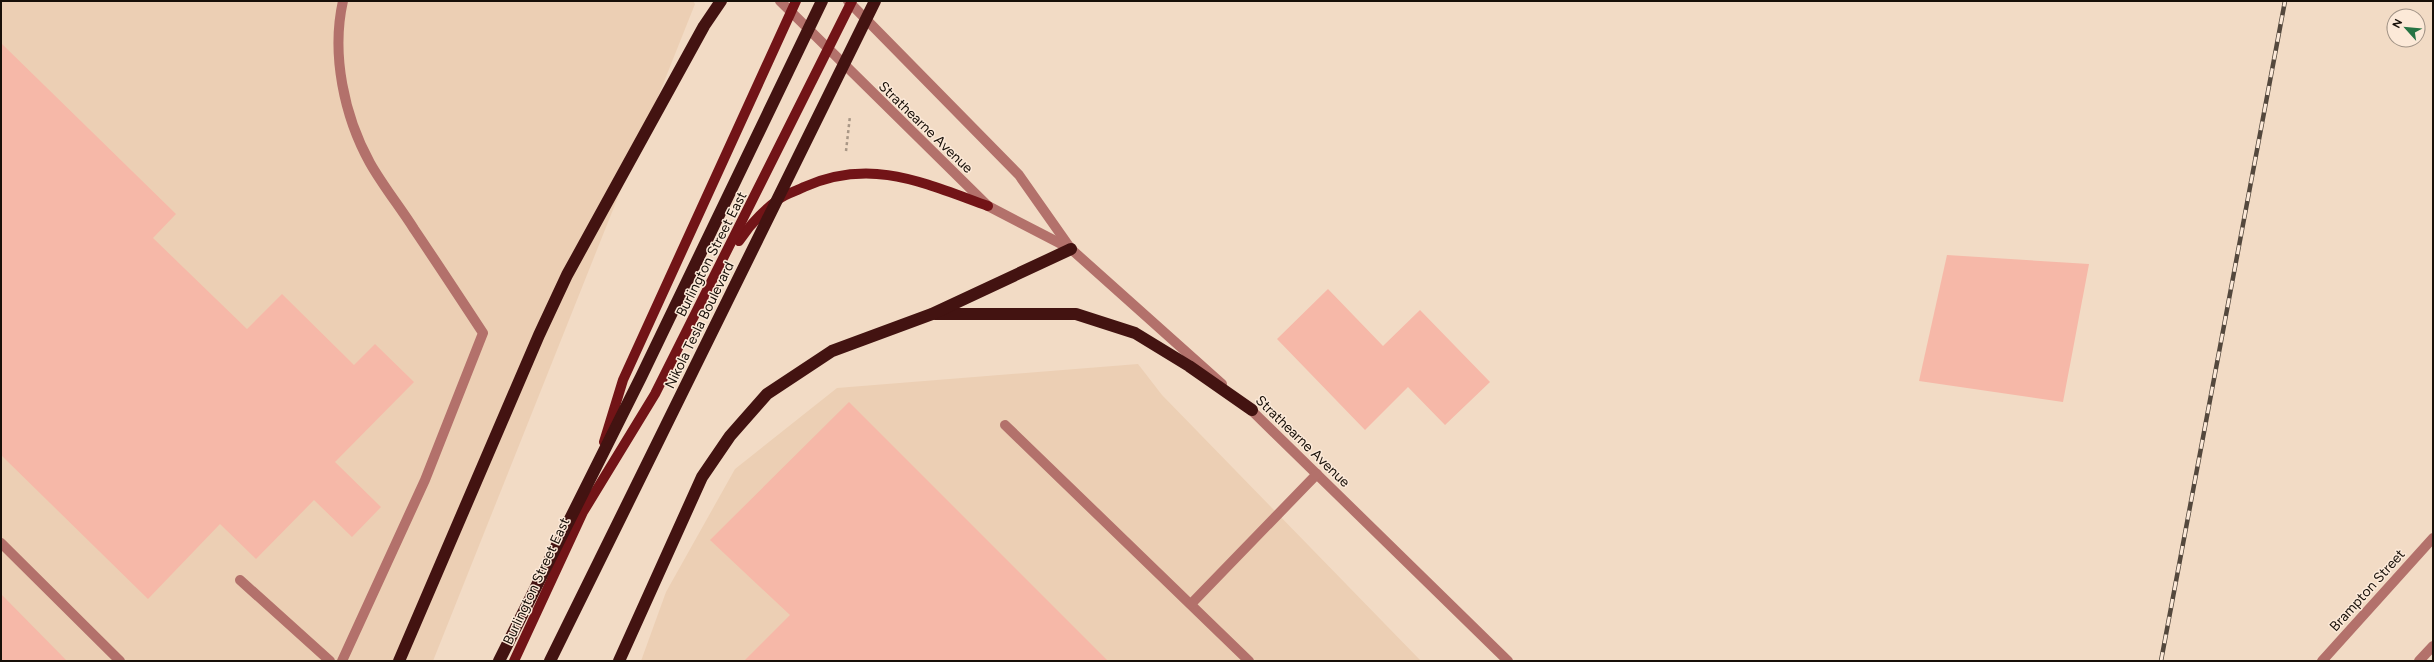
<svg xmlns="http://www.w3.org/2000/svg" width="2434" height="662" font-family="Figtree,sans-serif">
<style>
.built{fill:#eccfb4}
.building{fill:#f6b8a8}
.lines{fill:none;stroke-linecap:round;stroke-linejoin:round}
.path{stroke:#a99786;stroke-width:2.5;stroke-dasharray:3 3;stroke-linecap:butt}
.minor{stroke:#b3716b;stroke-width:10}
.major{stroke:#721417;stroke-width:10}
.highway{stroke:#431311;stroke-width:12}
.rail-casing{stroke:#54483d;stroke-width:4.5}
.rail{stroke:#fce9d8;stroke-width:3;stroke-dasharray:9;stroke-linecap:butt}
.highway-bridge{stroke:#431311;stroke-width:12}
.labels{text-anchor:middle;stroke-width:3;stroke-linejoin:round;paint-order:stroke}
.street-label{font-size:14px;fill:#170f08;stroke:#fce9d8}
</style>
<rect width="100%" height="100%" fill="#f2dbc5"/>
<g class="built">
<path d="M1,1H693L695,4L433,661H1Z"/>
<path d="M1138,364L1162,395L1421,661H641L666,592L735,469L837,388Z"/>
</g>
<g class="building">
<path d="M1,43L176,214L153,238L247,329L282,294L354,365L375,344L414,382L335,462L381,507L352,537L314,500L256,559L220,524L148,599L1,455Z"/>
<path d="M1947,255L2089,264L2063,402L1919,381Z"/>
<path d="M1328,289L1383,346L1420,310L1490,382L1445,425L1408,387L1365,430L1277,339Z"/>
<path d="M849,402L1108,661H744L790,615L710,540Z"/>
<path d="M1,594L67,661H1Z"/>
</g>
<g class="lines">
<path class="path" d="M846,151L850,116"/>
<g class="minor">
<path d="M780,1L988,206L1069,248"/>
<path d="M848,1L1019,175L1071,249L1222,384"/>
<path d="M1246,405L1508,661"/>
<path d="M1005,425L1249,661"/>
<path d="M1,543L120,661"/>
<path d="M240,580L330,661"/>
<path d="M1191,604L1317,474"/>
<path d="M342,661L425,480L483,333C460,298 437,263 414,229C400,207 383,186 370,163C344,116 331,54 343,1"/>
<path d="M2322,661L2433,538"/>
<path d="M2419,661L2433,646"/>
</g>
<g class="major">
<path d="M739,241C749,226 764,210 779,199C785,194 796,191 804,187C871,157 924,183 988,206"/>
<path d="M604,442L623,380L796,1"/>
<path d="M514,661L583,512L655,394L852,1"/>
</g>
<g class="highway">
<path d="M935,314H1076L1135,333L1189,366L1252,410"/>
<path d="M399,661L539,335L567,275L704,26L721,1"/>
<path d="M619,661L702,477L730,436L767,394L832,351L932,314L1071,249"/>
</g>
<g class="rail-casing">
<path id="rail" d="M2161,661L2285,1"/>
</g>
<use href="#rail" class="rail"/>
<g class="highway-bridge">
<path d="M499,661L641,377L822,1"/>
<path d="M550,661L875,1"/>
</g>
</g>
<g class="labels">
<g class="street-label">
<text transform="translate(926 127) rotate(44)" y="5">Strathearne Avenue</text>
<text transform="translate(711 254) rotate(-63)" y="5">Burlington Street East</text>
<text transform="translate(699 325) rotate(-64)" y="5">Nikola Tesla Boulevard</text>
<text transform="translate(1303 441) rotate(44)" y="5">Strathearne Avenue</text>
<text transform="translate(536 581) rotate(-65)" y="5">Burlington Street East</text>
<text transform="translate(2367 590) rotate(-48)" y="5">Brampton Street</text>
</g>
</g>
<rect width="2434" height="662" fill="none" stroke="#170f08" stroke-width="4"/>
<g transform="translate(2406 28) rotate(297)"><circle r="19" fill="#fce9d8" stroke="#a09285"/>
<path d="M0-3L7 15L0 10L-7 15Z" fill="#267444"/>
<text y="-6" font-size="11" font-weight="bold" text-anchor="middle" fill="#170f08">N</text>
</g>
</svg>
